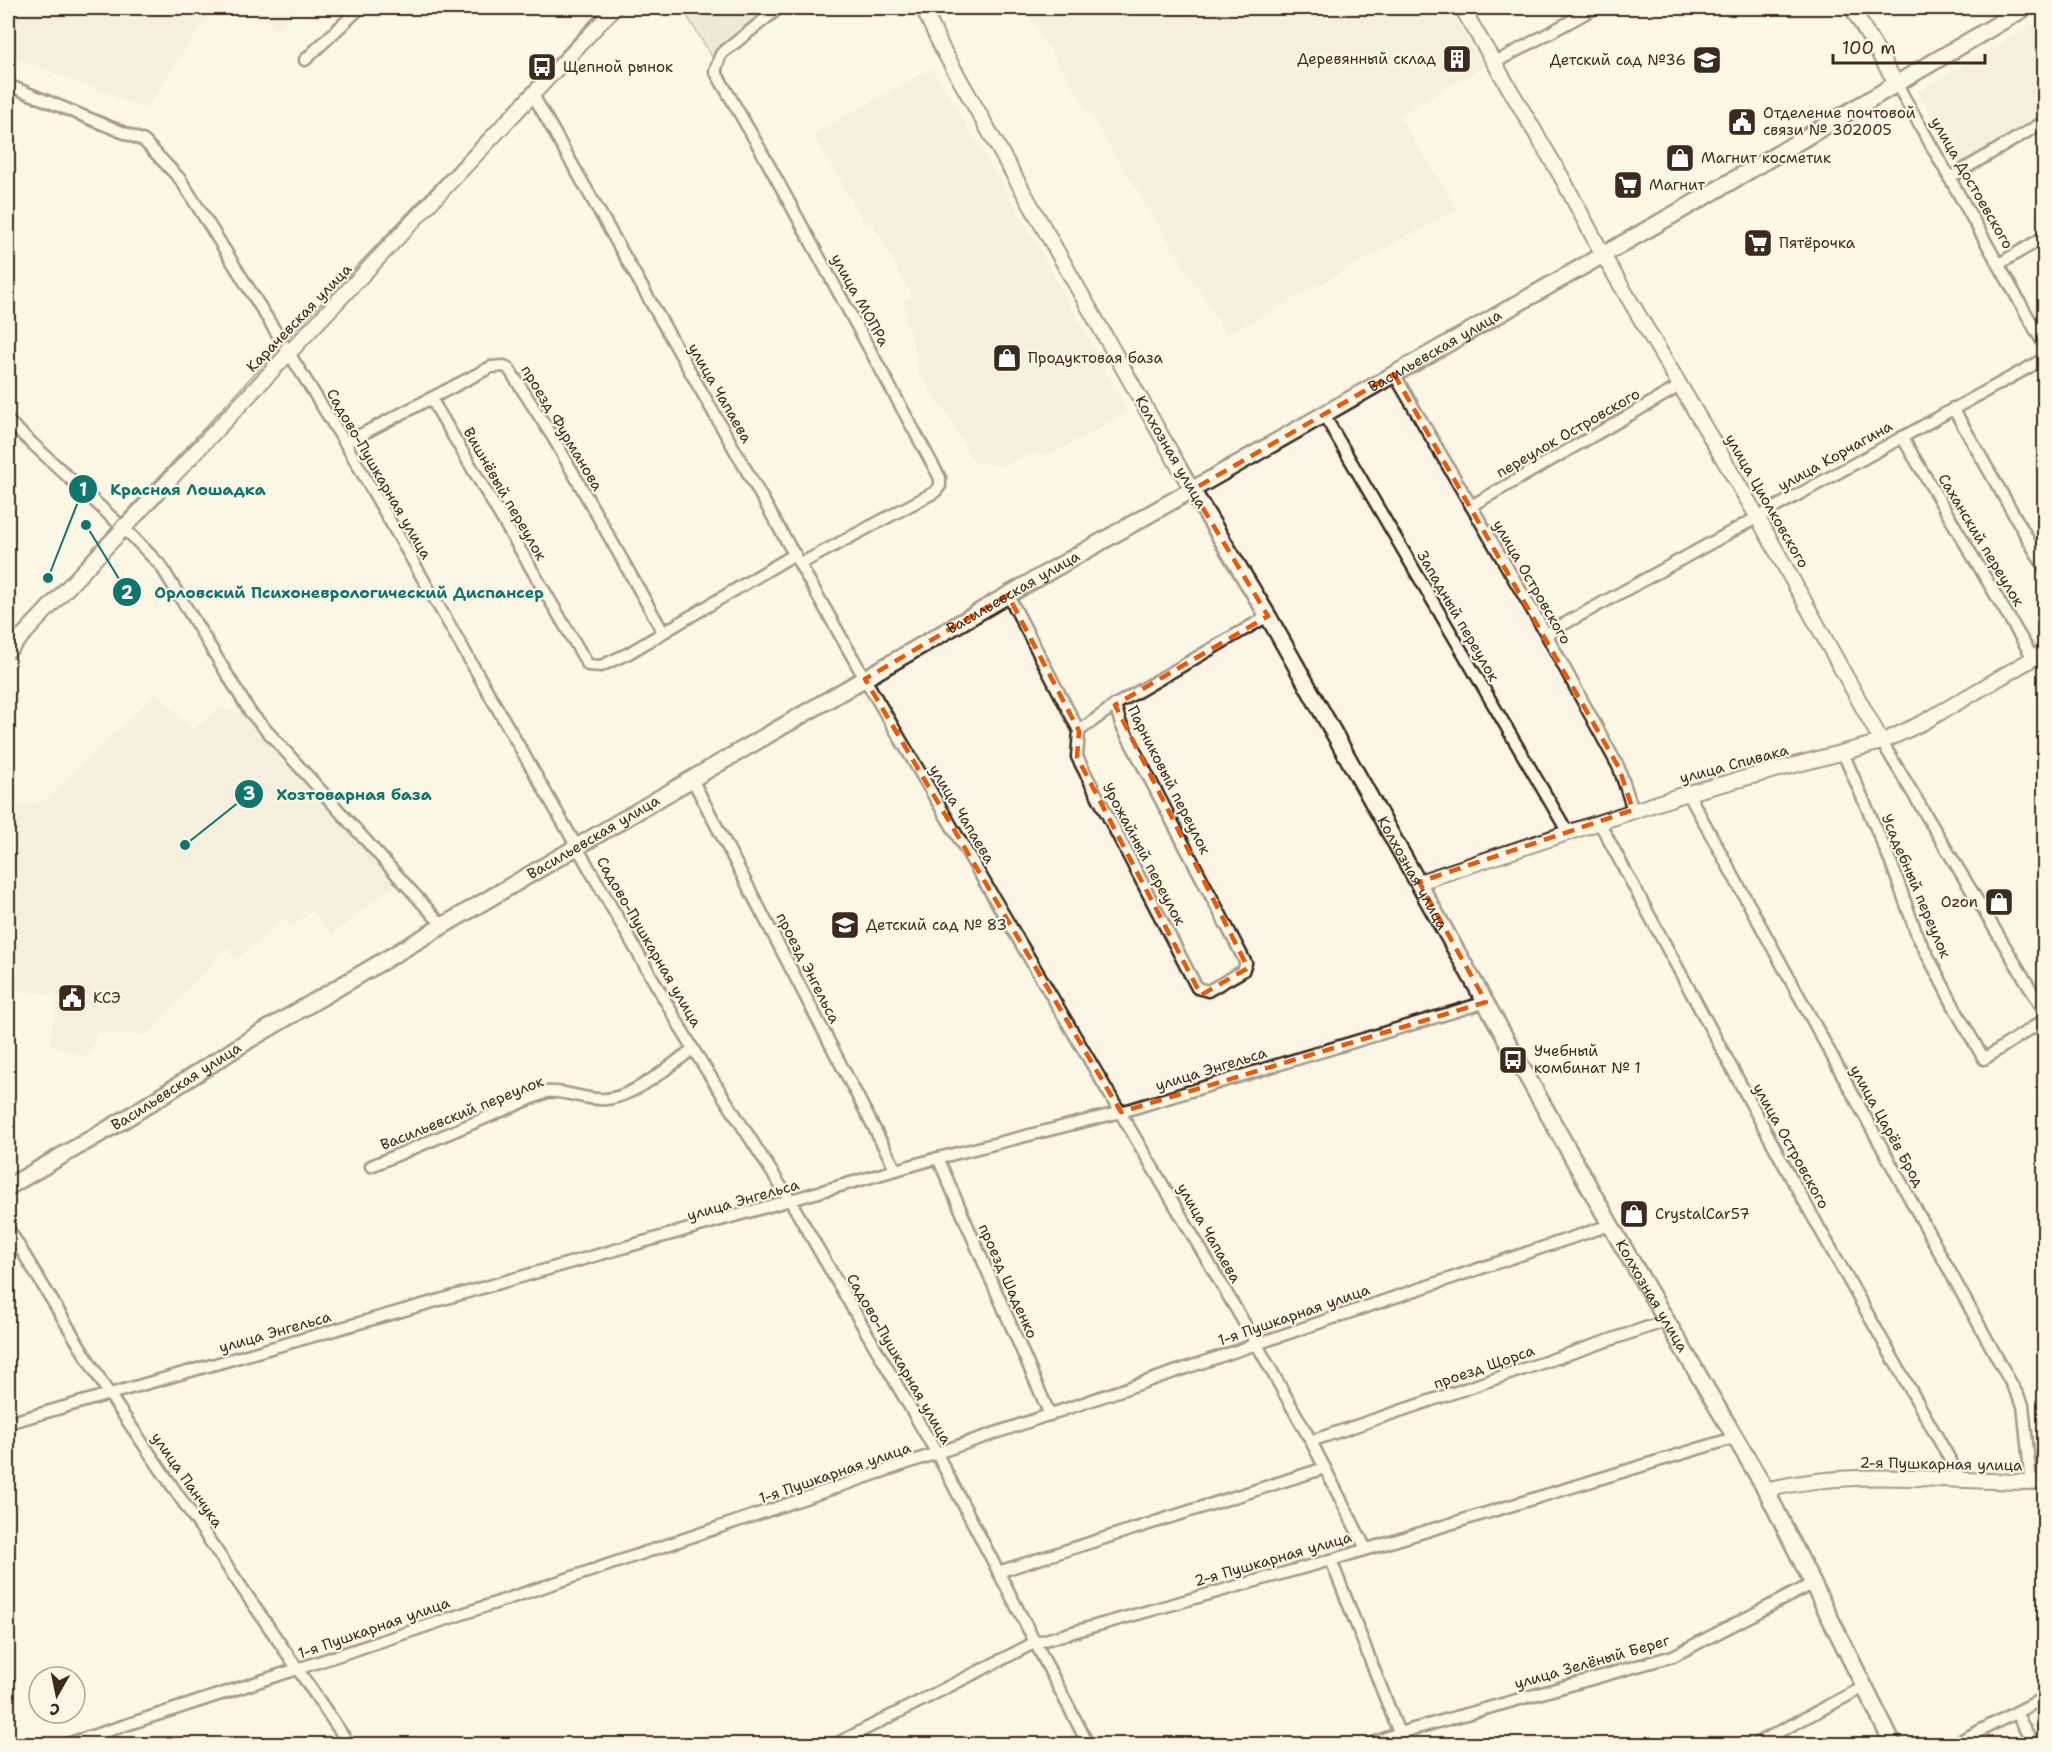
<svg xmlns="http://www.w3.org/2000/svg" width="2052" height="1752" font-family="'Shantell Sans',sans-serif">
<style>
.built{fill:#eee6d6}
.green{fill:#e0d8c8;stroke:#8e8173;stroke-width:1.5}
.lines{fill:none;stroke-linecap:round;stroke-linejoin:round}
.minor-casing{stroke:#3b2a1e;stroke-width:15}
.tertiary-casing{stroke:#3b2a1e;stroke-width:18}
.secondary-casing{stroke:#3b2a1e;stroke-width:20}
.minor{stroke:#fcf5e5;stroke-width:10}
.tertiary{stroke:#fcf5e5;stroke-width:14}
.secondary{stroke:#fcf5e5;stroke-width:15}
.tram{stroke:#3b2a1e;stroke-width:1.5}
.marked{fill:none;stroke:#e8590c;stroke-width:4.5;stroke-dasharray:12 8;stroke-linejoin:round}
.labels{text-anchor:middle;stroke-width:4.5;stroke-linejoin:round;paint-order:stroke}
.poi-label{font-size:15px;fill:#3b2a1e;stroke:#fcf5e5;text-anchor:start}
.street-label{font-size:15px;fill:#3b2a1e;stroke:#fcf5e5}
.leader{fill:none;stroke:#0f766e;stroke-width:2}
.callout-dot{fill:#0f766e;stroke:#fcf5e5;stroke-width:2}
.mark-label{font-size:18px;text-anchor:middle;font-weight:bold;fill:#fff}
.callout-label{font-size:16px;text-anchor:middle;font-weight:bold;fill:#0f766e;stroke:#fcf5e5;stroke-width:4.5;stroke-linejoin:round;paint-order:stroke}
</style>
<rect width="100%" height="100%" fill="#fcf5e5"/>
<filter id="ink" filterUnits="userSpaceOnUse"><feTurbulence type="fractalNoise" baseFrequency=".0167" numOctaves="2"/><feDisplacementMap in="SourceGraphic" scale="12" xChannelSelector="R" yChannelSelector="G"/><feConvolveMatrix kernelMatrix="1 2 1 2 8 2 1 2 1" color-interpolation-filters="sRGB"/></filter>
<g filter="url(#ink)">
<g class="built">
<path d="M8,8H213L146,109L8,55Z"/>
<path d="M254,8H299L277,30Z"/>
<path d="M1024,8H1448L1484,66L1399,116L1457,209L1227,335Z"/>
<path d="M2044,18V118L1961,167L1918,92Z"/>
<path d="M932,68L1033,238L1128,412L1052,454H1029L1002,466L974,462L947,414L917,370L914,345L904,318L908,314L902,302L912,296L872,222L866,225L813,134Z"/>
<path d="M156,692L192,730L219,709L244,714L398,882L332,935L311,910L293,926L283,918L237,960L226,948L147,1035L97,1033L88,1058L50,1044L57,995L8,989V797L18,807L47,800Z"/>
</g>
<path class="green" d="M697,8H772L713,58L687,16Z"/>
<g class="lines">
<g class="minor-casing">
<g id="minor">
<path d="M779,8L721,54L715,71L759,147L940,478V486L935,492L800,564"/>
<path d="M305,60L360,8"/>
<path d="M1494,63L1595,8"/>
<path d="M1896,83L2044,345"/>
<path d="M8,85L144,141L180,179L208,223L345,443L693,1049L791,1202L937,1454L1088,1744"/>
<path d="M533,95L865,679L1256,1343L1311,1441L1366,1549"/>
<path d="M1949,178L2044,122"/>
<path d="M1999,264L2044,237"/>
<path d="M1394,374L1546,634L1619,768L1633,810"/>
<path d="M432,400L588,665L601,666L629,653L795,554"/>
<path d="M1953,408L2044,567"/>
<path d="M1324,415L1567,831"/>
<path d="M8,421L133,537L161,566L250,712L443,926"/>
<path d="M1902,437L2033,658"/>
<path d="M345,443L491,367L504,366L509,369L554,439L663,632"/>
<path d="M1471,506L1680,386"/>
<path d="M1008,595L1079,731L1077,757L1197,988L1208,991L1243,971L1246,963L1121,724L1115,705L1268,616"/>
<path d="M1546,634L2044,359"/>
<path d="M1079,731L1115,705"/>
<path d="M1882,742L2044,1011"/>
<path d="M1843,753L1892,865L1917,935L1960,1018L1984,1059L2044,1020"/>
<path d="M692,779L896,1170"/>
<path d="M1688,793L2023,1405L2031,1482"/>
<path d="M1599,822L1795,1185L1962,1481"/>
<path d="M938,1158L1050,1415"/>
<path d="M371,1166L547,1092C567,1090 586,1101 606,1099C634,1097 671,1065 693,1049"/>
<path d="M8,1228L109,1394L349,1744"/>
<path d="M8,1423L938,1158L1121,1112L1486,1002"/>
<path d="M1311,1441L1666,1321"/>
<path d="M1331,1560L1399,1733"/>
<path d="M998,1572L1325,1468"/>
<path d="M2016,1713L2033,1744"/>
<path d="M67,1744C584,1578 1095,1396 1610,1225"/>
<path d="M836,1744L1034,1643L1331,1560L1734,1438"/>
<path d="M1371,1744L1399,1733L1673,1656L1812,1584"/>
<path d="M1756,1744L1864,1687"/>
<path d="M1954,1744L2044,1698"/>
</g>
</g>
<g class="tertiary-casing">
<g id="tertiary">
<path d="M923,8L942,48L1192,490"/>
<path d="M1462,8L1561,176L1603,255L1757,516L1882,742"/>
<path d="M1852,8L1896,83"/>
<path d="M8,651L614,8"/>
<path d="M1419,882L1688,793L1882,742L1924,722L2044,652"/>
<path d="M1766,1490C1856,1467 1953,1483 2044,1482"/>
</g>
</g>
<g class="secondary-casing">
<g id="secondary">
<path id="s1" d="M1192,490L1268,616L1619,1240L1766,1490L1893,1744"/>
<path id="s2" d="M8,1187L127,1118L249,1040L692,779L1008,595L1713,192L2025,8"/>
</g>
</g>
<use href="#minor" class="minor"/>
<use href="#tertiary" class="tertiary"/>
<use href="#secondary" class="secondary"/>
<path class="tram" d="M8,640L284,342L605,8"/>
</g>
</g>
<path d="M0 0H2052V1752H0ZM1394,374L1619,768L1633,810L1419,882L1486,1002L1121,1112L865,679L1008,595L1079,731L1077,757L1201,995L1248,968L1115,705L1268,616L1192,490Z" fill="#fcf5e5" fill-opacity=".55" fill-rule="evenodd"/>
<path class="marked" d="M1394,374L1619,768L1633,810L1419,882L1486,1002L1121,1112L865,679L1008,595L1079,731L1077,757L1201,995L1248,968L1115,705L1268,616L1192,490Z"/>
<defs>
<g id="building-square" transform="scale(1.5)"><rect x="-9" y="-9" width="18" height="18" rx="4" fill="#3b2a1e" stroke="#fcf5e5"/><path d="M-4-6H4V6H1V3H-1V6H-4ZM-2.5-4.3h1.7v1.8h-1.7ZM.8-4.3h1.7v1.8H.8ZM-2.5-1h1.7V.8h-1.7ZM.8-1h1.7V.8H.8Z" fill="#fff"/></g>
<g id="school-square" transform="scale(1.5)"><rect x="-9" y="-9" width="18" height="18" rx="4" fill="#3b2a1e" stroke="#fcf5e5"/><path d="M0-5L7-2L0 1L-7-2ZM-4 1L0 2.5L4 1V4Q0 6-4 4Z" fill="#fff"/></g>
<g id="bus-square" transform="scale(1.5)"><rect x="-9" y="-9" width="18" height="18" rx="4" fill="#3b2a1e" stroke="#fcf5e5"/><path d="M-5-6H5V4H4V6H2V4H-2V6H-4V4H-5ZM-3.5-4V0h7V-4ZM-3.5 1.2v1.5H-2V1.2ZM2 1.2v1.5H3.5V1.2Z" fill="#fff"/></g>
<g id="civic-square" transform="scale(1.5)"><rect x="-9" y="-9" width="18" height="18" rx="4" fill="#3b2a1e" stroke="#fcf5e5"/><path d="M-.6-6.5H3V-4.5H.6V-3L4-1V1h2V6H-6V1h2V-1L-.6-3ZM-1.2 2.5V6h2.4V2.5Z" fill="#fff"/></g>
<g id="shop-square" transform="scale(1.5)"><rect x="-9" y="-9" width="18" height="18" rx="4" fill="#3b2a1e" stroke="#fcf5e5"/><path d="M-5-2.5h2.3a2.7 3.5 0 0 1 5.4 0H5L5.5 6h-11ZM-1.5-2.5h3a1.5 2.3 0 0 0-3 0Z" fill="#fff"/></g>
<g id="supermarket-square" transform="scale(1.5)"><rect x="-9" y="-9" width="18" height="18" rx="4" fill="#3b2a1e" stroke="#fcf5e5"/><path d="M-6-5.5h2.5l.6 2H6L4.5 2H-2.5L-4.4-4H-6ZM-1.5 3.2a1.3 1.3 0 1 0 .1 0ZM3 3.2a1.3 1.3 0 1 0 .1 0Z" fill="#fff"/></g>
</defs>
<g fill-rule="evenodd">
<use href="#building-square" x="1457" y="59"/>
<use href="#school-square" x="1707" y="60"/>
<use href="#bus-square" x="542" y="67"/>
<use href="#civic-square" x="1742" y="122"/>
<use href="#shop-square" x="1680" y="158"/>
<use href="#supermarket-square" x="1628" y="185"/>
<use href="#supermarket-square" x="1758" y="243"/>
<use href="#shop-square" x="1007" y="358"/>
<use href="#shop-square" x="1999" y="902"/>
<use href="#school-square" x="845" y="925"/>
<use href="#civic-square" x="72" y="998"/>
<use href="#bus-square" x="1513" y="1060"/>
<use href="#shop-square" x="1634" y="1214"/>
</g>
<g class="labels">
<g class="poi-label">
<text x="1436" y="64" text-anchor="end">Деревянный склад</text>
<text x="1686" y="65" text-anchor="end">Детский сад №36</text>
<text x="563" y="72">Щепной рынок</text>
<text x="1763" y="118">Отделение почтовой<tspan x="1763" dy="17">связи № 302005</tspan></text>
<text x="1701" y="163">Магнит косметик</text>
<text x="1649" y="190">Магнит</text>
<text x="1779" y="248">Пятёрочка</text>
<text x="1028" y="363">Продуктовая база</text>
<text x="1978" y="907" text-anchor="end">Ozon</text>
<text x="866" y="930">Детский сад № 83</text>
<text x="93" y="1003">КСЭ</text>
<text x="1534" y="1056">Учебный<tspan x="1534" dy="17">комбинат № 1</tspan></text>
<text x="1655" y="1219">CrystalCar57</text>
</g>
<g class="street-label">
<text transform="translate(1972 183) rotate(60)" y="5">улица Достоевского</text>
<text transform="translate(860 300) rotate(61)" y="5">улица МОПРа</text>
<text transform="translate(299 318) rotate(-46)" y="5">Карачевская улица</text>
<text dy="5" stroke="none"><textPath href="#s2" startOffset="1654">Васильевская улица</textPath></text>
<text transform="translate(720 393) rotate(60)" y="5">улица Чапаева</text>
<text transform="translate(562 428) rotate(59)" y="5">проезд Фурманова</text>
<text transform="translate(1568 433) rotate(-30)" y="5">переулок Островского</text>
<text transform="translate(1171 452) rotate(60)" y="5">Колхозная улица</text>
<text transform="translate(1835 456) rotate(-29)" y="5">улица Корчагина</text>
<text transform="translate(379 474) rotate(60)" y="5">Садово-Пушкарная улица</text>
<text transform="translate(505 494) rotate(60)" y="5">Вишнёвый переулок</text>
<text transform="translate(1767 501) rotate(60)" y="5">улица Циолковского</text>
<text transform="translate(1981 540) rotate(59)" y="5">Саханский переулок</text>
<text transform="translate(1532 582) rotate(60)" y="5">улица Островского</text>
<text dy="5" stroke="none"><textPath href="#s2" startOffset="1168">Васильевская улица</textPath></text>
<text transform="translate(1458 616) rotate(60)" y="5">Западный переулок</text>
<text transform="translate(1734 764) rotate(-15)" y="5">улица Спивака</text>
<text transform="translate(1169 780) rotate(63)" y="5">Парниковый переулок</text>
<text transform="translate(962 814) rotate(59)" y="5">улица Чапаева</text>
<text dy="5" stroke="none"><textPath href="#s2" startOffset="682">Васильевская улица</textPath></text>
<text transform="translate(1144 854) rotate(62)" y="5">Урожайный переулок</text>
<text dy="5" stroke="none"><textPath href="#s1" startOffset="442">Колхозная улица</textPath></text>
<text transform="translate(1916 886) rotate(67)" y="5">Усадебный переулок</text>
<text transform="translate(649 942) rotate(60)" y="5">Садово-Пушкарная улица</text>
<text transform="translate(808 968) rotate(63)" y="5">проезд Энгельса</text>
<text transform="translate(1211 1069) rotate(-17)" y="5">улица Энгельса</text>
<text dy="5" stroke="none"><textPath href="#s2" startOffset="196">Васильевская улица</textPath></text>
<text transform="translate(462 1113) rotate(-22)" y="5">Васильевский переулок</text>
<text transform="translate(1887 1126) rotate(61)" y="5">улица Царёв Брод</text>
<text transform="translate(1791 1146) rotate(61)" y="5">улица Островского</text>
<text transform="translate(743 1200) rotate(-16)" y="5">улица Энгельса</text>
<text transform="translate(1209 1233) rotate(60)" y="5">улица Чапаева</text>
<text transform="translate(1008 1281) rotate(66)" y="5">проезд Шаденко</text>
<text dy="5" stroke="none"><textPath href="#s1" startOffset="928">Колхозная улица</textPath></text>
<text transform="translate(1294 1315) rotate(-19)" y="5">1-я Пушкарная улица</text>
<text transform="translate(275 1332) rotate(-16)" y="5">улица Энгельса</text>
<text transform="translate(899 1359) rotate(60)" y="5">Садово-Пушкарная улица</text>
<text transform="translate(1484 1367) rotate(-19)" y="5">проезд Щорса</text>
<text transform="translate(1941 1464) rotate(1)" y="5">2-я Пушкарная улица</text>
<text transform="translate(835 1473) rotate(-19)" y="5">1-я Пушкарная улица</text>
<text transform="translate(187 1480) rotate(55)" y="5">улица Панчука</text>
<text transform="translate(1273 1559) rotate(-16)" y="5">2-я Пушкарная улица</text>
<text transform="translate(374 1628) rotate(-19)" y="5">1-я Пушкарная улица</text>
<text transform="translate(1592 1662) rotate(-16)" y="5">улица Зелёный Берег</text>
</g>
</g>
<path class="leader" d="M48 578L83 489M86 525L127 592M185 845L249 794"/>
<g class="callout-dot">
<circle cx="48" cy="578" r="6"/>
<circle cx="86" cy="525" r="6"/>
<circle cx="185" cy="845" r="6"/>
<circle cx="83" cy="489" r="15"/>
<circle cx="127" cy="592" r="15"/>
<circle cx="249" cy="794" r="15"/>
</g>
<g class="mark-label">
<text x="83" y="496">1</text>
<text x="127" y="599">2</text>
<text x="249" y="800">3</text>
</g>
<g class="callout-label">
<text x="188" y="495">Красная Лошадка</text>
<text x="349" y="598">Орловский Психоневрологический Диспансер</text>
<text x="354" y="800">Хозтоварная база</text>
</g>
<rect width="2052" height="1752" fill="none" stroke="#fcf5e5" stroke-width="30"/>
<rect x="15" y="15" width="2022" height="1722" fill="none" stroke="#3b2a1e" stroke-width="2" filter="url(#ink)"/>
<g transform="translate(57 1695) rotate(189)"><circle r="28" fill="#fcf5e5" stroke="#afa495" stroke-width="1.5"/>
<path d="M0-4.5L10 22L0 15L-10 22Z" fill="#3b2a1e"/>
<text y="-9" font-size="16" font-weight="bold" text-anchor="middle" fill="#3b2a1e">С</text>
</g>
<path d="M1833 54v9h152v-9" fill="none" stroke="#3b2a1e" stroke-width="3"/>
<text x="1842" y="54" font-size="18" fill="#3b2a1e" stroke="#fcf5e5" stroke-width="4.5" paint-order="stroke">100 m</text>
</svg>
